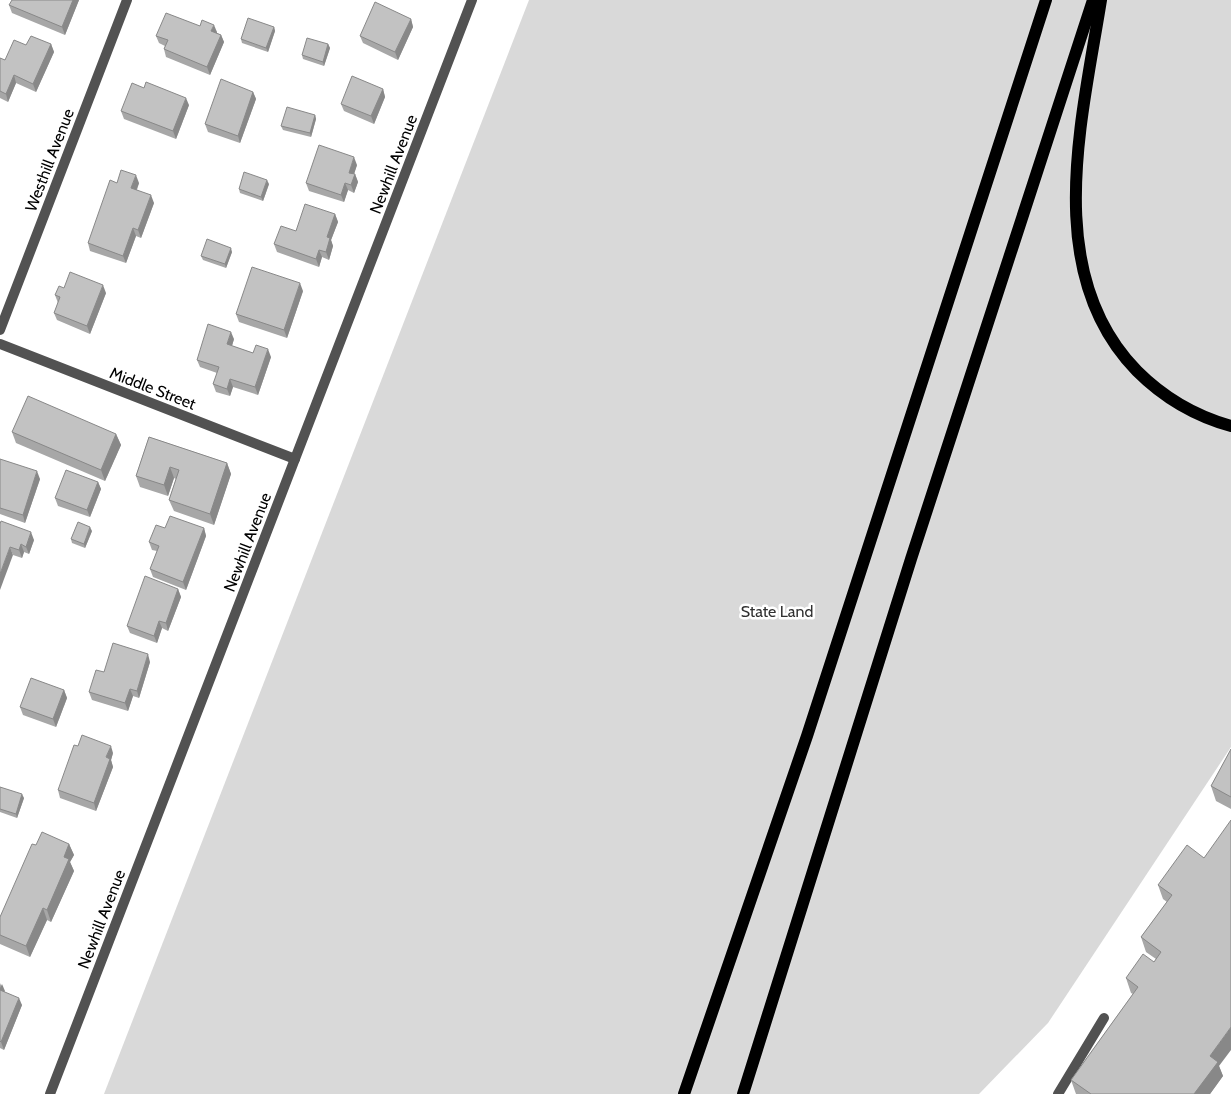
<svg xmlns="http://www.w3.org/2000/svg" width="1231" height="1094" font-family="Cabin,sans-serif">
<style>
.green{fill:#d9d9d9}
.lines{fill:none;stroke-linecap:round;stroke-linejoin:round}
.primary-casing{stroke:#dbdbdb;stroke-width:15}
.lane{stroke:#525252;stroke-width:10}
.street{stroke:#525252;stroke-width:10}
.primary{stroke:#000;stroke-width:12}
.wall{fill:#a7a7a7}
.shaded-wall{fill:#888}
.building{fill:#c2c2c2;stroke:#888}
.labels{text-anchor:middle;stroke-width:5;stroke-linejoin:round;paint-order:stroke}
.street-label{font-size:16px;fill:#000;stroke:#fff}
.park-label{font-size:16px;fill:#303030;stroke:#fff}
</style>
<rect width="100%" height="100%" fill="#fff"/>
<path class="green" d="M529,0H1231V747L1048,1023L979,1094H104Z"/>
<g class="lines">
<g class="primary-casing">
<g id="primary">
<path d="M1101,0C1082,120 1041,273 1137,371C1163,397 1195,416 1231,426"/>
<path d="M684,1094L807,736L1046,0"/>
<path d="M743,1094L911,559L1093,0"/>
</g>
</g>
<path class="lane" d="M1058,1094L1104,1018"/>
<g class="street">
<path d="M0,330L127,0"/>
<path d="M0,344L295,459"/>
<path d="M50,1094L472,0"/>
</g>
<use href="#primary" class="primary"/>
</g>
<g class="wall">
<path d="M79,0L65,35L12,13L9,5Z"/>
<path d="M411,19L413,27L398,60L363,43L360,36Z"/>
<path d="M200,26L217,32V33L221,35L224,42L210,75L166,57L164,49L165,46L159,43L156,36Z"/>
<path d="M274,27L275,31L268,52L242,43L241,39Z"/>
<path d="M51,44L54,52L36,92L16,83L8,102L0,98V58L5,60L26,45Z"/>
<path d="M328,44L330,48L324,66L303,59L302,55Z"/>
<path d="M383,89L385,97L374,124L344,111L341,104Z"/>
<path d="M253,92L256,99L240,143L208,132L205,124Z"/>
<path d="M189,105L176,139L124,119L121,111Z"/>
<path d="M315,115L316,119L311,137L283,130L281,126Z"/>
<path d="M357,165L354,174H355L358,182L354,193L348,190L344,202L309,191L306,183Z"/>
<path d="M117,183H139L137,190L154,203L141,238L136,236L126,263L90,251L88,243Z"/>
<path d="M269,184L263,201L240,193L239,189Z"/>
<path d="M335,214L338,222L331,240L333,246L329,260L322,257L319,267L277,252L274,244L296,231Z"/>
<path d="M232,252L226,268L203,260L201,256Z"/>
<path d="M303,291L287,338L239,322L236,314Z"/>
<path d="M106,293L90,334L57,320L54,313L58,303L55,295Z"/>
<path d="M234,339L232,346L253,353L271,357L258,395L233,387L230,396L216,392L213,384L217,373L200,367L197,360Z"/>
<path d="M12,432L116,434L121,445L105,481L16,443Z"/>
<path d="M149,437L227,463L231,474L214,525L174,511L169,500L176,479L174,478L168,496L140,487L136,476Z"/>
<path d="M0,459L40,479L25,523L0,514Z"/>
<path d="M98,482L101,489L90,517L58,506L55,498Z"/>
<path d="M0,524L34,540L29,554L24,552L22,558L13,555Z"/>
<path d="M165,528H204L206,536L186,590L153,577L150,569L157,551L152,550L149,542Z"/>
<path d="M92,531L85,548L72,543L71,539Z"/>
<path d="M178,589L181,597L168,631L162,628L157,643L130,633L127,626Z"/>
<path d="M150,662L139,698L133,696L128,711L92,700L89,692L104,672Z"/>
<path d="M64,690L67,698L56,727L23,715L20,707Z"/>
<path d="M1231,749V809L1216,801L1211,786Z"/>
<path d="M113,753L111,760L113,767L96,811L60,798L58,790Z"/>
<path d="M0,787L24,798L17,818L0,812Z"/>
<path d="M69,844L74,855L70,862L74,871L51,922L47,920L30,957L0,944V917L36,845Z"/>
<path d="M1204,858L1219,1066L1223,1076L1210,1094H1076L1071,1080L1133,994L1131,993L1126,978L1154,962L1156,959L1146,952L1141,937L1167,902L1163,899L1158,885Z"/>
<path d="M0,983L4,992L22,1005L4,1050L0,1048Z"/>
</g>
<g class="shaded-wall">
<path d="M73,0H79L65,35L62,27Z"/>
<path d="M411,19L413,27L398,60L395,52Z"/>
<path d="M214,25L217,32L214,39L211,31Z"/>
<path d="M274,27L275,31L268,52L266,48Z"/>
<path d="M221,35L224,42L210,75L207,67Z"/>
<path d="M51,44L54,52L36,92L33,84Z"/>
<path d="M328,44L330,48L324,66L323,62Z"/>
<path d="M14,75L16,83L8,102L6,94Z"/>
<path d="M383,89L385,97L374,124L371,116Z"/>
<path d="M253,92L256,99L240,143L238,136Z"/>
<path d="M186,98L189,105L176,139L173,131Z"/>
<path d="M315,115L316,119L311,137L310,133Z"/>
<path d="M354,157L357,165L352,180L349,173Z"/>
<path d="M355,174L358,182L354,193L351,185Z"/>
<path d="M136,175L139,183L134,196L131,188Z"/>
<path d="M267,180L269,184L263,201L261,197Z"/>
<path d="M345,183L348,190L344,202L341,195Z"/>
<path d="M151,195L154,203L141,238L138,230Z"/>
<path d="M335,214L338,222L331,240L333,246L329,260L326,252L327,237Z"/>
<path d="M133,228L136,236L126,263L123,256Z"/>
<path d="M231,248L232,252L226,268L225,264Z"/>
<path d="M319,250L322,257L319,267L316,259Z"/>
<path d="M300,283L303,291L287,338L284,330Z"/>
<path d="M103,285L106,293L90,334L87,326Z"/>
<path d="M231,332L234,339L230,352L227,344Z"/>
<path d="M268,349L271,357L258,395L255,387Z"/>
<path d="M230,379L233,387L230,396L227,389Z"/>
<path d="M116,434L121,445L105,481L101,470Z"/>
<path d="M227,463L231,474L214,525L210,514Z"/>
<path d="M170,467L174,478L168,496L164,485Z"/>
<path d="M37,471L40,479L25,523L23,515Z"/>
<path d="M98,482L101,489L90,517L87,510Z"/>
<path d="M90,527L92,531L85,548L84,544Z"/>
<path d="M204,528L206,536L186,590L183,582Z"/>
<path d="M31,532L34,540L29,554L26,547Z"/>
<path d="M21,544L24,552L22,558L19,550Z"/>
<path d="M10,547L13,555L0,590V574Z"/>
<path d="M178,589L181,597L168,631L166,623Z"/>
<path d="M159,621L162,628L157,643L154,636Z"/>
<path d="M148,654L150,662L139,698L137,691Z"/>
<path d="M130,689L133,696L128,711L125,703Z"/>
<path d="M64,690L67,698L56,727L53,719Z"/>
<path d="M111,746L113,753L111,760L113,767L96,811L94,803L106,757Z"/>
<path d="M22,794L24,798L17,818L16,814Z"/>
<path d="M69,844L74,855L70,862L74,871L51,922L47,910L64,857Z"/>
<path d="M43,908L47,920L30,957L26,946Z"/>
<path d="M2,984L5,991L2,997L0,992V988Z"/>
<path d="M19,998L22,1005L4,1050L1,1042Z"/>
<path d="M1231,1027V1050L1219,1066L1223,1076L1210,1094H1194L1210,1056Z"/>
</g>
<g class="building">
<path d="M12,0H73L62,27L9,5Z"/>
<path d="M375,2L411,19L395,52L360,36Z"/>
<path d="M166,13L200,26L202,20L214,25L211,31L221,35L207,67L164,49L168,40L156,36Z"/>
<path d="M248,18L274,27L266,48L241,39Z"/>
<path d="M31,36L51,44L33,84L14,75L6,94L0,91V58L5,60L14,40L26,45Z"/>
<path d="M307,38L328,44L323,62L302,55Z"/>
<path d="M352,76L383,89L371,116L341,104Z"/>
<path d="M221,79L253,92L238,136L205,124Z"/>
<path d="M146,82L186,98L173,131L121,111L132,83L144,88Z"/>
<path d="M287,107L315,115L310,133L281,126Z"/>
<path d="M319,145L354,157L349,173L355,174L351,185L345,183L341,195L306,183Z"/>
<path d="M121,170L136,175L131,188L151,195L138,230L133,228L123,256L88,243L110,180L117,183Z"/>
<path d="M244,172L267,180L261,197L239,189Z"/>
<path d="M305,204L335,214L327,237L330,238L326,252L319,250L316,259L274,244L281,226L296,231Z"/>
<path d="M207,239L231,248L225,264L201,256Z"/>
<path d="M252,267L300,283L284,330L236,314Z"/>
<path d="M70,272L103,285L87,326L54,313L60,297L55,295L59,286L64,288Z"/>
<path d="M208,324L231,332L227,344L253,353L256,345L268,349L255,387L230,379L227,389L213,384L219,367L197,360Z"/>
<path d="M28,396L116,434L101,470L12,432Z"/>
<path d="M149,437L227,463L210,514L169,500L179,470L170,467L164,485L136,476Z"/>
<path d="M0,459L37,471L23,515L0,508Z"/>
<path d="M66,470L98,482L87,510L55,498Z"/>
<path d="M170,516L204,528L183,582L150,569L159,546L149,542L156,525L165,528Z"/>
<path d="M1,521L31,532L26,547L21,544L19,550L10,547L0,574V524Z"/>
<path d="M78,522L90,527L84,544L71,539Z"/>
<path d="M145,576L178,589L166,623L159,621L154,636L127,626Z"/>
<path d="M113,643L148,654L137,691L130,689L125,703L89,692L96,670L104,672Z"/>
<path d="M31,678L64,690L53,719L20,707Z"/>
<path d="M82,735L111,746L106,757L110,759L94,803L58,790L74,745L78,746Z"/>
<path d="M1231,749V797L1211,786Z"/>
<path d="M0,787L22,794L16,814L0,809Z"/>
<path d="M1231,820V1027L1210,1056L1218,1062L1194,1094H1091L1071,1080L1138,987L1126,978L1143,954L1154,962L1161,952L1141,937L1172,895L1158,885L1187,845L1204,858Z"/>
<path d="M42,832L69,844L64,857L69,859L47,910L43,908L26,946L0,935V917L32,844L36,845Z"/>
<path d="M0,990L19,998L1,1042L0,1041Z"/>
</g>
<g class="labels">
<g class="street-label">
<text transform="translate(49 160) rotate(-69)" y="6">Westhill Avenue</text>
<text transform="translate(393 164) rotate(-69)" y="6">Newhill Avenue</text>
<text transform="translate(153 388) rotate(21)" y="6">Middle Street</text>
<text transform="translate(247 542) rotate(-69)" y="6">Newhill Avenue</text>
<text transform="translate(101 919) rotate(-69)" y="6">Newhill Avenue</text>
</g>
<g class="park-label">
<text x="777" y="617">State Land</text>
</g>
</g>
</svg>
